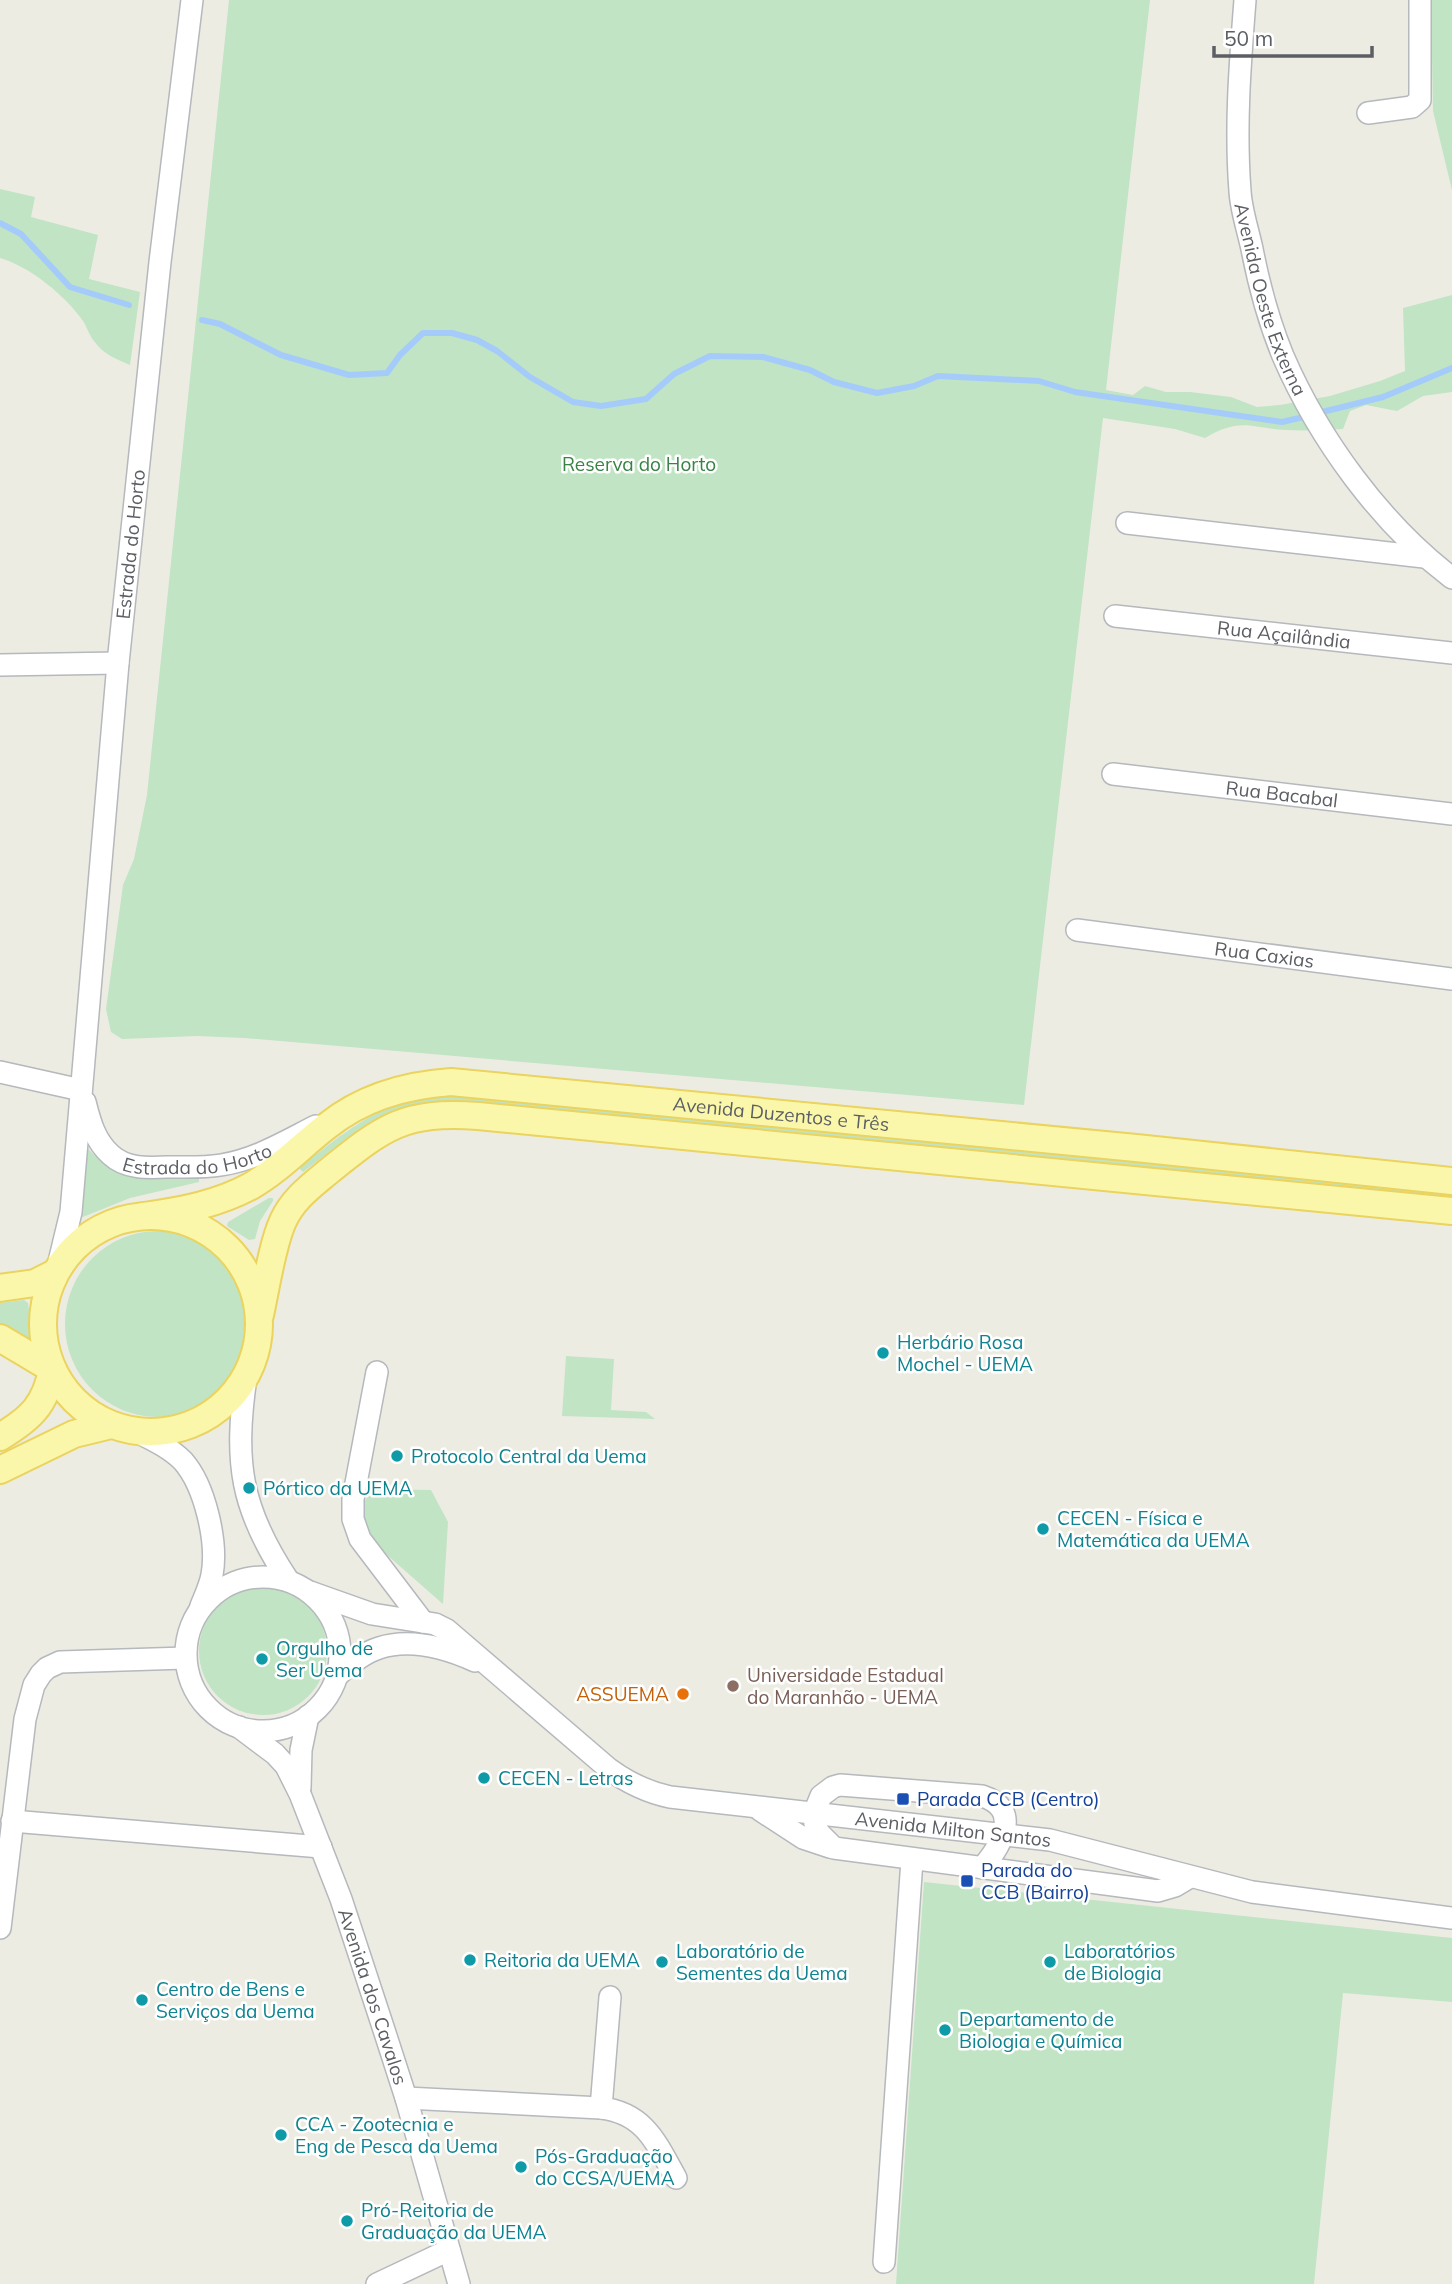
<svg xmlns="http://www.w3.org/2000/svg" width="1452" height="2284" font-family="Mulish,sans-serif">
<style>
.green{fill:#c0e4c4}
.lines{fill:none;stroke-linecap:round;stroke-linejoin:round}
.stream{stroke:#a5cbfb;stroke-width:6}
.minor-casing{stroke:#b5b8bc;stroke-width:24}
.major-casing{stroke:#ead35e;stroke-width:30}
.minor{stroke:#fff;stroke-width:21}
.major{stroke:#fbf7aa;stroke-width:26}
.culture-dot{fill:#0f9aa8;stroke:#fff;stroke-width:2.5}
.education-dot{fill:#8d6e63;stroke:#fff;stroke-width:2.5}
.food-dot{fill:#e8710a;stroke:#fff;stroke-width:2.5}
.transit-dot{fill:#1a4fb4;stroke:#fff;stroke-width:2.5}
.labels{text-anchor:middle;stroke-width:5;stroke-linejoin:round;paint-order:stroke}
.street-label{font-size:19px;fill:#5b5e63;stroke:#fff}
.park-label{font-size:19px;fill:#398445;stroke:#fff}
.culture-label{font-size:19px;fill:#0d838f;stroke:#fff;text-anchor:start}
.education-label{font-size:19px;fill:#785e54;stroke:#fff;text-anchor:start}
.food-label{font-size:19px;fill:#c56008;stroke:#fff;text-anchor:end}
.transit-label{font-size:19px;fill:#164399;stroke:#fff;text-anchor:start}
</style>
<rect width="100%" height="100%" fill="#edece3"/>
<g class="green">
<path d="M229,0H1150L1106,390L1133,395L1145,386L1166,392H1190L1231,397L1257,407L1280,405L1330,396L1380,381L1405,371L1403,308L1452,295V392L1423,396L1397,411L1366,405L1350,411L1343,429C1324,430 1305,431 1286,430C1250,428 1241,417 1205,438L1175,429L1103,418L1024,1105L244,1038L197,1036L122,1039L111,1032L106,1009L123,885L134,859L147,795Z"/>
<path d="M1431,0H1452V190L1433,111Z"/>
<path d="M0,189L35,197L31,217L98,235L89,279L140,292L130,365C116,359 103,354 94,341C89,335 87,327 83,321C66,296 29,266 0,258Z"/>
<path d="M465,1095L1452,1192V1200L450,1101C381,1107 356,1132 303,1172L299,1168C357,1123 387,1095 465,1095Z"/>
<path d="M87,1148L104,1164L126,1173L196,1177L199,1179V1182L130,1198L78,1219Z"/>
<path d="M269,1198H273V1201L260,1221L255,1239L249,1240L227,1226L228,1222Z"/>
<circle cx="158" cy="1324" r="93"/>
<path d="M24,1300L28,1303L34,1347L0,1326V1303Z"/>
<path d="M566,1356L614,1359L611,1410L646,1412L655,1419L562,1416Z"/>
<path d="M376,1489L431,1490L448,1522L443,1604L346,1519Z"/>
<circle cx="263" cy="1651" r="64"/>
<path d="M924,1882L1452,1938V2002L1343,1993L1314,2284H896Z"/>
</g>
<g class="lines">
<g class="stream">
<path d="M0,223L21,234L70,287L129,305"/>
<path d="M202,320L220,324L281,355L349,375L387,373L400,355L423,333H452L477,340L497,351L530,377L573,402L601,406L646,399L674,374L710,356L763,357L810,370L834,382L877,393L914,386L938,376L1039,381L1075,392L1282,422L1308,416"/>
<path d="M1318,413L1383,397L1452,368"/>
</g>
<g class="minor-casing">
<g id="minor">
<path id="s1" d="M1245,0C1240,64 1235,127 1240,191C1241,210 1248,230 1252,249C1259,285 1269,322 1283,356C1319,439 1380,523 1452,578"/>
<path d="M1368,113L1412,107L1420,100V0"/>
<path d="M1127,523L1424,557"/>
<path id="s2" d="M1115,616L1452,653"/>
<path d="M0,665L118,663"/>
<path id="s3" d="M1113,774L1452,814"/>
<path id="s4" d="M1077,930L1452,979"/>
<path d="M0,1072L81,1090"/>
<path id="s5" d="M85,1102C90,1122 95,1141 111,1155C126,1169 148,1168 167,1167C185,1167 203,1168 221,1165C255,1160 286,1141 316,1126"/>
<path id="s6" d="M58,1266L71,1212L118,663L160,262L192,0"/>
<path d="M377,1372L353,1499V1519L360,1539L423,1622"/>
<path d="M246,1377C234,1462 240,1508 288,1580"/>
<path d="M137,1432C153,1440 170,1448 183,1461C205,1486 218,1542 212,1575C210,1586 205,1596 201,1606"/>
<circle cx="263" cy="1654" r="77"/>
<path id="s7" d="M310,1592L372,1614L435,1624L447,1630L609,1769C628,1783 647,1792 670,1797L1050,1840L1252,1892L1452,1918"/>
<path d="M338,1675C350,1664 363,1653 379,1648C410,1638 446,1648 475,1661"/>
<path id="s8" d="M239,1727L275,1754L286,1766L300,1794L341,1899L385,2033L406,2098L459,2284"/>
<path d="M300,1788L301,1750L308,1716"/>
<path d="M760,1810L803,1838L830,1847"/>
<path d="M12,1821L321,1847"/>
<path d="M982,1868C1001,1846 1023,1809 982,1796L840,1785L833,1787L821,1796L814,1813L815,1824L819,1833L834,1848L1158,1891L1175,1886L1190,1877"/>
<path d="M0,1928L25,1719L34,1685L41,1674L47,1668L60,1662L185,1658"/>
<path d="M406,2098L601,2108C645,2113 657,2144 676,2178"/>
<path d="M601,2108L610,1997"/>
<path d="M884,2262L912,1860"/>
<path d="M377,2284L449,2250"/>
</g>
</g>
<g class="major-casing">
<g id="major">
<circle cx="151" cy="1324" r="108"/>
<path id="s9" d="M144,1216C181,1211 218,1204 251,1186C279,1170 302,1145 327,1126C363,1097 406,1085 451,1082L1136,1148L1452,1181"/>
<path d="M0,1288L35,1283L55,1273"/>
<path d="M260,1315C266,1288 272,1245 283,1221C293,1199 311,1186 329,1171C385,1126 404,1111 478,1116L1452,1211"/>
<path d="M0,1338L52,1369"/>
<path d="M0,1437C30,1419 46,1405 52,1369"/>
<path d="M0,1470L74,1434L111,1425"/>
</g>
</g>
<use href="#minor" class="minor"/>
<use href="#major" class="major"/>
</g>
<g class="culture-dot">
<circle cx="883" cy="1353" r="7"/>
<circle cx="397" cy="1456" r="7"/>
<circle cx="249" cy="1488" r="7"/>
<circle cx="1043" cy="1529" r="7"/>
<circle cx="262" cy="1659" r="7"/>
<circle cx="484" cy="1778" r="7"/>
<circle cx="470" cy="1960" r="7"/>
<circle cx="662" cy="1962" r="7"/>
<circle cx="1050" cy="1962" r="7"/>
<circle cx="142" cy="2000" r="7"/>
<circle cx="945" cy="2030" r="7"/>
<circle cx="281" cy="2135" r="7"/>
<circle cx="521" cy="2167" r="7"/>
<circle cx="347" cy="2221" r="7"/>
</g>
<circle class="education-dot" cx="733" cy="1686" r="7"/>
<circle class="food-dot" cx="683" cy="1694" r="7"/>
<g class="transit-dot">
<rect x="896" y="1792" width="14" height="14" rx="3.5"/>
<rect x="960" y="1874" width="14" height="14" rx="3.5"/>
</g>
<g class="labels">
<g class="street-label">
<text dy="7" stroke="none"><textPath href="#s1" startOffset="304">Avenida Oeste Externa</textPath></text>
<text dy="7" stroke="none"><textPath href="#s6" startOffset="726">Estrada do Horto</textPath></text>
<text dy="7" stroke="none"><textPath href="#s2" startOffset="170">Rua Açailândia</textPath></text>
<text dy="7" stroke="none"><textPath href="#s3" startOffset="170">Rua Bacabal</textPath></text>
<text dy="7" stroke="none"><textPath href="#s4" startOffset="189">Rua Caxias</textPath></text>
<text dy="7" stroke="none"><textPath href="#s9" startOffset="674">Avenida Duzentos e Três</textPath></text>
<text dy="7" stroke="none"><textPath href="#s5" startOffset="150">Estrada do Horto</textPath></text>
<text dy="7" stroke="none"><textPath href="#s7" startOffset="709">Avenida Milton Santos</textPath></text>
<text dy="7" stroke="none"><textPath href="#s8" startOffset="308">Avenida dos Cavalos</textPath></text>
</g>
<g class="park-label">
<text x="639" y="471">Reserva do Horto</text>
</g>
<g class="culture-label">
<text x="897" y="1349">Herbário Rosa<tspan x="897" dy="22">Mochel - UEMA</tspan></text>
<text x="411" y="1463">Protocolo Central da Uema</text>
<text x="263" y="1495">Pórtico da UEMA</text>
<text x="1057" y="1525">CECEN - Física e<tspan x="1057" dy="22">Matemática da UEMA</tspan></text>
<text x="276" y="1655">Orgulho de<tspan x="276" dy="22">Ser Uema</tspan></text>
<text x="498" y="1785">CECEN - Letras</text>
<text x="676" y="1958">Laboratório de<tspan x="676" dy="22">Sementes da Uema</tspan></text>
<text x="1064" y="1958">Laboratórios<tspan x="1064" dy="22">de Biologia</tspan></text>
<text x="484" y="1967">Reitoria da UEMA</text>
<text x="156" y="1996">Centro de Bens e<tspan x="156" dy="22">Serviços da Uema</tspan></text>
<text x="959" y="2026">Departamento de<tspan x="959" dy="22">Biologia e Química</tspan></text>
<text x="295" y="2131">CCA - Zootecnia e<tspan x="295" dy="22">Eng de Pesca da Uema</tspan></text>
<text x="535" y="2163">Pós-Graduação<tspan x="535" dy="22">do CCSA/UEMA</tspan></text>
<text x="361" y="2217">Pró-Reitoria de<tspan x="361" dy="22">Graduação da UEMA</tspan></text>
</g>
<g class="education-label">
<text x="747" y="1682">Universidade Estadual<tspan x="747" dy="22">do Maranhão - UEMA</tspan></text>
</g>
<g class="food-label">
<text x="669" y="1701">ASSUEMA</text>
</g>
<g class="transit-label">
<text x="917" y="1806">Parada CCB (Centro)</text>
<text x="981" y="1877">Parada do<tspan x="981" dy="22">CCB (Bairro)</tspan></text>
</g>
</g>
<path d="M1214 46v10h158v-10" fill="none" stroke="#5b5e63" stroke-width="3.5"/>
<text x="1224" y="46" font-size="21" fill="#5b5e63" stroke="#ffffff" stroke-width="5" paint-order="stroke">50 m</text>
</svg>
